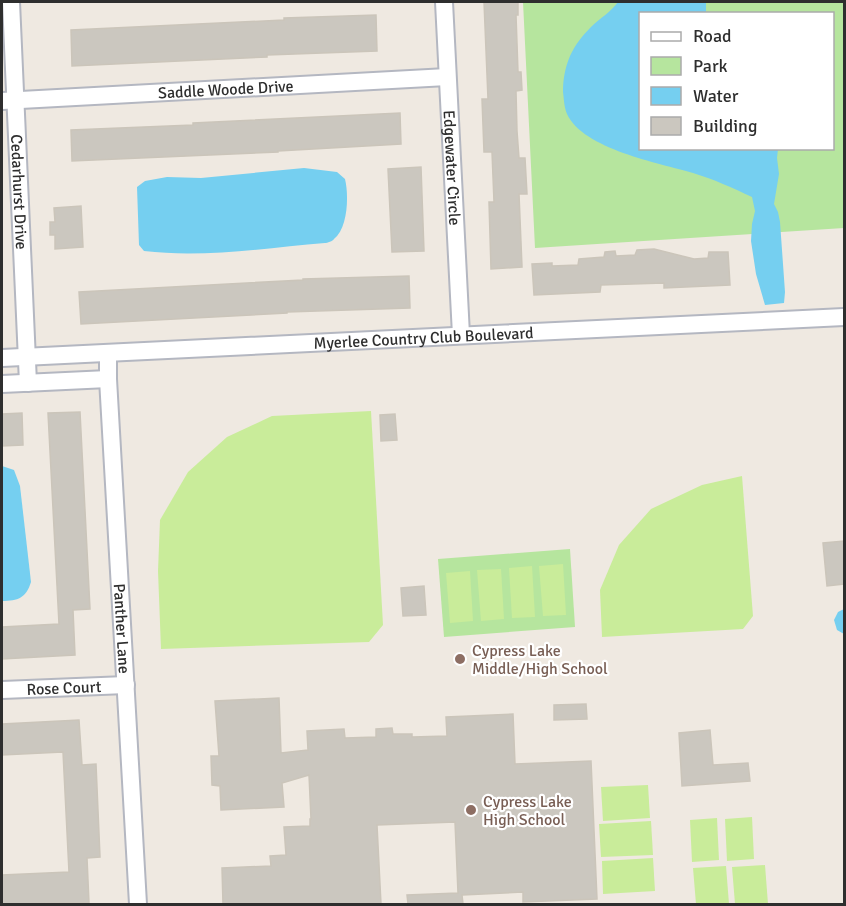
<svg xmlns="http://www.w3.org/2000/svg" width="846" height="906" font-family="Signika,sans-serif">
<style>
.green{fill:#b6e59e;fill-rule:evenodd}
.pitch{fill:#c9ec9a}
.water{fill:#75cff0}
.building{fill:#cbc7bf;stroke:#cbc5ba;stroke-width:1.5}
.lines{fill:none;stroke-linecap:round;stroke-linejoin:round}
.minor-casing{stroke:#b4b7c1;stroke-width:20}
.minor{stroke:#fff;stroke-width:16}
.education-dot{fill:#8d6e63;stroke:#fff;stroke-width:2}
.labels{text-anchor:middle;stroke-width:4.5;stroke-linejoin:round;paint-order:stroke}
.street-label{font-size:16px;fill:#2e2e2e;stroke:#fff}
.education-label{font-size:16px;fill:#785e54;stroke:#fff;text-anchor:start}
</style>
<rect width="100%" height="100%" fill="#efe9e1"/>
<g class="green">
<path d="M523,2H844V228L535,248ZM640,14H832V148H640Z"/>
<path d="M570,549L575,627L444,637L438,559Z"/>
</g>
<g class="pitch">
<path d="M371,411L383,625L369,642L161,649L158,571L160,520L188,472L227,437L272,416Z"/>
<path d="M742,476L753,616L743,629L602,637L600,590L619,545L651,509L702,485Z"/>
<path d="M563,564L566,615L543,616L539,566Z"/>
<path d="M532,566L535,617L512,618L509,568Z"/>
<path d="M501,569L504,619L481,621L477,570Z"/>
<path d="M470,571L473,621L450,623L446,573Z"/>
<path d="M648,785L650,818L603,821L601,787Z"/>
<path d="M752,817L754,859L727,861L725,819Z"/>
<path d="M717,818L719,860L692,862L690,820Z"/>
<path d="M651,821L653,855L601,857L599,824Z"/>
<path d="M653,858L655,891L603,894L602,861Z"/>
<path d="M765,865L768,904H735L732,867Z"/>
<path d="M726,866L729,904H696L693,868Z"/>
</g>
<g class="water">
<path d="M618,2H706V13L640,14V148L778,149L777,158L779,174L774,204L778,212L780,222L785,292L784,303L765,305L756,274L751,241L752,224L755,211L752,197C733,188 713,179 693,173C659,163 583,149 567,114C564,107 564,99 563,92C563,79 565,68 570,56C575,45 582,36 591,27C600,18 611,12 618,2Z"/>
<path d="M304,168L337,172L345,179C349,195 348,228 334,239C333,241 327,243 325,243C266,248 203,258 144,251L139,245L137,187L145,181L167,177L201,178Z"/>
<path d="M2,466L14,470L20,486L31,582C26,598 18,601 2,601Z"/>
<path d="M844,609V634L837,630L834,620L838,612Z"/>
</g>
<g class="building">
<path d="M484,2H518V15H516L518,72H521L522,90L516,91L517,131L519,158H525L527,194H519L522,267L491,269L489,202H494L492,152H484L482,99H488Z"/>
<path d="M376,15L377,51L267,55V57L72,66L71,30L284,20V18Z"/>
<path d="M400,113L401,144L278,151V152L72,161L71,130L193,125V123Z"/>
<path d="M421,167L424,251L392,252L388,169Z"/>
<path d="M81,206L83,247L55,249V235H50V222H55L54,208Z"/>
<path d="M654,249L694,259L708,258L709,252H728L730,285L664,288V283L601,285L600,292L534,295L532,264L552,263V266L578,265L579,259L604,257L605,252L615,251L616,256L635,255L637,250Z"/>
<path d="M409,276L410,308L287,312V313L81,324L79,292L303,280V279Z"/>
<path d="M80,412L90,609L73,610L75,655L2,659V627L59,624L48,413Z"/>
<path d="M22,413L23,445L2,446V414Z"/>
<path d="M395,414L397,440L381,441L380,415Z"/>
<path d="M844,541V584L827,586L823,543Z"/>
<path d="M424,586L426,615L403,616L401,588Z"/>
<path d="M279,698L281,753L308,750L307,731L344,729L345,738L376,737V729L392,728L393,734H412V737L447,736L446,717L513,714L515,764L591,761L597,899L523,902V892L462,895L463,904H408L407,895L458,893L455,822L377,825L381,904H223L222,868L271,866L270,856L286,855L284,827L310,826V819H311L309,775L282,783L284,807L221,810L220,786L212,785L211,756H219L215,701Z"/>
<path d="M586,704L587,719L554,720V705Z"/>
<path d="M79,720L82,765L96,764L100,857L87,858L89,903L2,904V875L69,872L63,752L2,755V724Z"/>
<path d="M710,730L713,765L748,763L750,781L682,786L679,733Z"/>
</g>
<g class="lines">
<g class="minor-casing">
<g id="minor">
<path id="s1" d="M11,2L28,383"/>
<path id="s2" d="M444,2L461,335"/>
<path id="s3" d="M2,101L447,77"/>
<path id="s4" d="M108,353V379L138,904"/>
<path id="s5" d="M2,358L844,317"/>
<path d="M2,384L108,379"/>
<path id="s6" d="M2,690L126,685"/>
</g>
</g>
<use href="#minor" class="minor"/>
</g>
<g class="education-dot">
<circle cx="460" cy="659" r="6"/>
<circle cx="471" cy="810" r="6"/>
</g>
<g class="labels">
<g class="street-label">
<text dy="6" stroke="none"><textPath href="#s3" startOffset="224">Saddle Woode Drive</textPath></text>
<text dy="6" stroke="none"><textPath href="#s2" startOffset="166">Edgewater Circle</textPath></text>
<text dy="6" stroke="none"><textPath href="#s1" startOffset="190">Cedarhurst Drive</textPath></text>
<text dy="6" stroke="none"><textPath href="#s5" startOffset="422">Myerlee Country Club Boulevard</textPath></text>
<text dy="6" stroke="none"><textPath href="#s4" startOffset="276">Panther Lane</textPath></text>
<text dy="6" stroke="none"><textPath href="#s6" startOffset="62">Rose Court</textPath></text>
</g>
<g class="education-label">
<text x="472" y="656">Cypress Lake<tspan x="472" dy="18">Middle/High School</tspan></text>
<text x="483" y="807">Cypress Lake<tspan x="483" dy="18">High School</tspan></text>
</g>
</g>
<rect width="846" height="906" fill="none" stroke="#2e2e2e" stroke-width="6"/>
<rect x="639" y="12" width="195" height="138" fill="#ffffff" stroke="#ababab" stroke-width="1.5"/>
<rect x="651" y="32" width="30" height="9" fill="#ffffff" stroke="#ababab" stroke-width="1.5"/>
<text x="693" y="42" font-size="18" fill="#2e2e2e">Road</text>
<rect x="651" y="57" width="30" height="18" fill="#b6e59e" stroke="#ababab" stroke-width="1.5"/>
<text x="693" y="72" font-size="18" fill="#2e2e2e">Park</text>
<rect x="651" y="87" width="30" height="18" fill="#75cff0" stroke="#ababab" stroke-width="1.5"/>
<text x="693" y="102" font-size="18" fill="#2e2e2e">Water</text>
<rect x="651" y="117" width="30" height="18" fill="#cbc7bf" stroke="#ababab" stroke-width="1.5"/>
<text x="693" y="132" font-size="18" fill="#2e2e2e">Building</text>
</svg>
